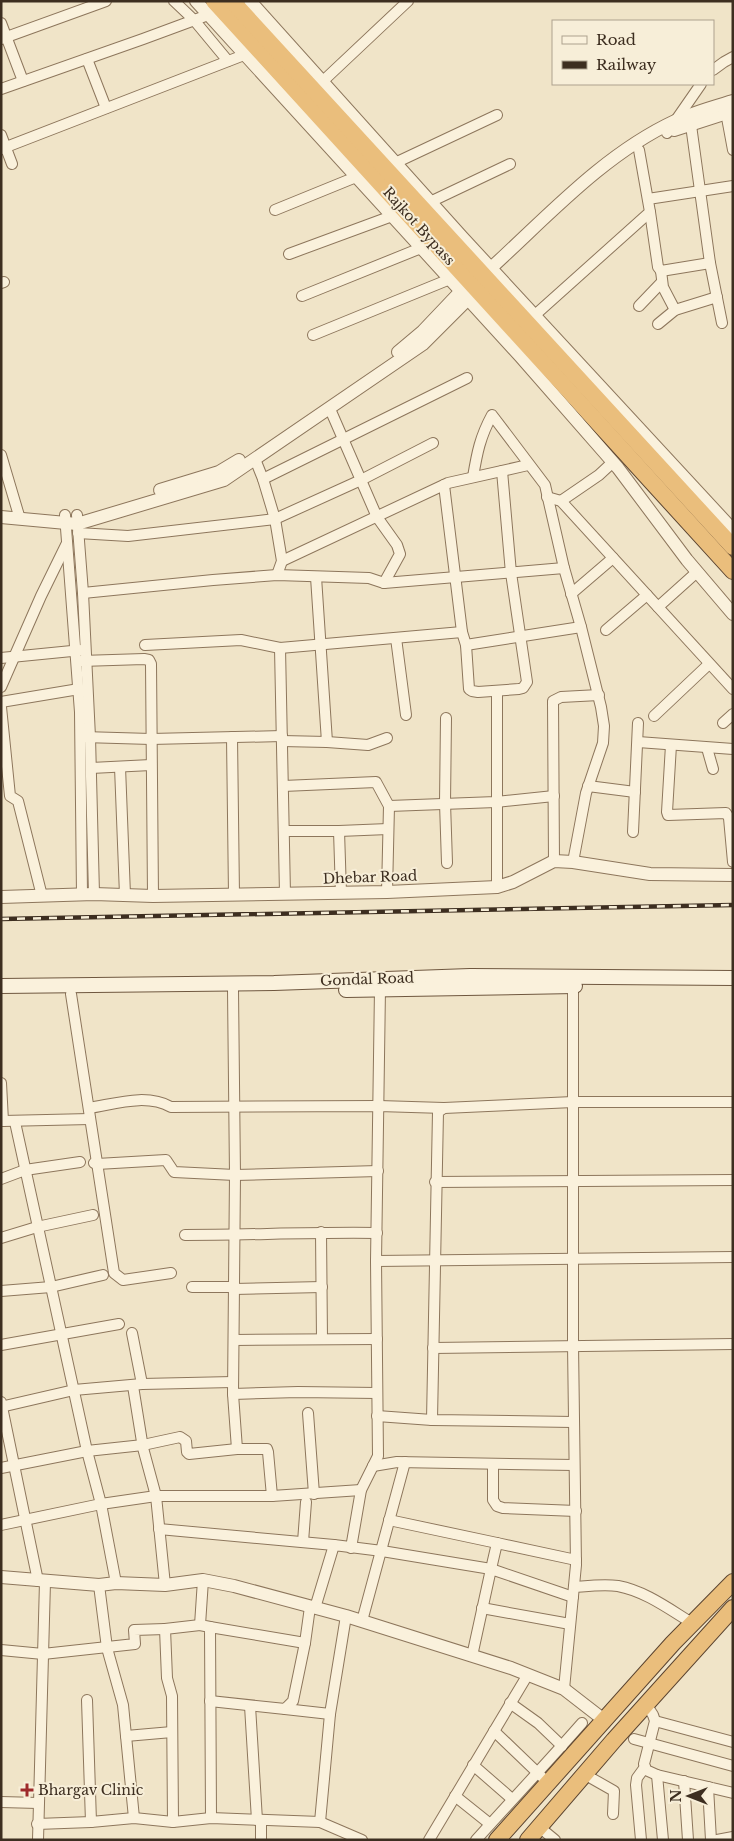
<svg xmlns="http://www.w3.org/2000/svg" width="734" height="1841" font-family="'Libre Baskerville',serif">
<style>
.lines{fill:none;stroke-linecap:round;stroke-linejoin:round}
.minor-casing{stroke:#8d765c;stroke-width:12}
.tertiary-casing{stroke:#8d765c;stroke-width:14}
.secondary-casing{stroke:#6f573f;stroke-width:16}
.trunk-casing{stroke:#5b4430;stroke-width:18}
.minor{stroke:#faf1dc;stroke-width:10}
.tertiary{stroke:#faf1dc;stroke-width:12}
.secondary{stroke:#faf1dc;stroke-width:14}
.trunk{stroke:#eabe7c;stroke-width:16}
.rail-casing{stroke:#3d2e20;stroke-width:4.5}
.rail{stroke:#f7eed8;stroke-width:2.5;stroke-dasharray:8;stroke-linecap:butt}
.poi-dot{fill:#9e2a2b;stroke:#f7eed8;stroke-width:2}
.labels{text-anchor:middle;stroke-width:4;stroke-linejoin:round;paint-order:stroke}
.street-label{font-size:14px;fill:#3d2e20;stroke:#f7eed8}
.poi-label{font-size:14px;fill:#3d2e20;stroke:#f7eed8;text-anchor:start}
</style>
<rect width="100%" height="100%" fill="#f0e4c8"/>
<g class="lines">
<g class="minor-casing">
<g id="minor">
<path d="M174,1L194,20L228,61"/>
<path d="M1,23L23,81"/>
<path d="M1,39L106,1"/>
<path d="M87,59L106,108"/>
<path d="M713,70L724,62L733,57"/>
<path d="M322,82L408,1"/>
<path d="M1,89L143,39L208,15"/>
<path d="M725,107L733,150"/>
<path d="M690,118L710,263L722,323"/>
<path d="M667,133L701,84"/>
<path d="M1,135L12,164"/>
<path d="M1,149L244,55"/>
<path d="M395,163L497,115"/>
<path d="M648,199L733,186"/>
<path d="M430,202L510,164"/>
<path d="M275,210L356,177"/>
<path d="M650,212L658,267L661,271L710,263"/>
<path d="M289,254L392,216"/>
<path d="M661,271L663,287L675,310"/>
<path d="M1,283L4,282"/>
<path d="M302,296L421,248"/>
<path d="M639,306L661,283"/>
<path d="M535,315L650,212L639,150"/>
<path d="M658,324L675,310L717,297"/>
<path d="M313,335L450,279"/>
<path d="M330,409L377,517L397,545L400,554L384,583"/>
<path d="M1,455L20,519"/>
<path d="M255,459L263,479L275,519L282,561L277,575"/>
<path d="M473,477C477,453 480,437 492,415L545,485L564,568L581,627L601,707L604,726L603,743L586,793L573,862"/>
<path d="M263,479L467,378"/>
<path d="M444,485L462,632L466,645L469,689L472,691L478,692L519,689L523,688L527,682L511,573L502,471"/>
<path d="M547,497L561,501L733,689"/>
<path d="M561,501L599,475L613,462"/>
<path d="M65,515L80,712L82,895"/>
<path d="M77,515L83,593L90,737L94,894"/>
<path d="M78,533L128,536L275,519L361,480L433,443"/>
<path d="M282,561L448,483L528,465"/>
<path d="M83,593L213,580L277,575L369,578L384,583L564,568"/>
<path d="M571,594L613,558"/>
<path d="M658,607L697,572"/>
<path d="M606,630L647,595"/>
<path d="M396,638L406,715"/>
<path d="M145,645L241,640L280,648L462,632"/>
<path d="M466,645L581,627"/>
<path d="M280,648L285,894"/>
<path d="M1,658L82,650"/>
<path d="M81,661L144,659L149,660L151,664L153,896"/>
<path d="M1,687L41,596L67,543"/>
<path d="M497,691V887"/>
<path d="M1,702L79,689"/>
<path d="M1,707L10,796L18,801L42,896"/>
<path d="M654,716L709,664"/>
<path d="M446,718L445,803L447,863"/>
<path d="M723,723L733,714"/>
<path d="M83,737L151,739L282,736"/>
<path d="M232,737L234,895"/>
<path d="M282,741L327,742L316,577"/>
<path d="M327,742L368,745L387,738"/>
<path d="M638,742L733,749"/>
<path d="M671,745L667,812L668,815L726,813L729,818L733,862"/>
<path d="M707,748L713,769"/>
<path d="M120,767L125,895"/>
<path d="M91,768L151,765"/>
<path d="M283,786L376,782L389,806L387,892"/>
<path d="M588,786L635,792"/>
<path d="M389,806L496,802L554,796"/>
<path d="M284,831H339L388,829"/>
<path d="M339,831L341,893"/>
<path d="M633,832L638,723"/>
<path d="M554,861L553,701L561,697L599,695"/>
<path d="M233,990L235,1175L233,1394L237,1449"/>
<path d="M71,994L114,1273L123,1280L171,1273"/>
<path d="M1,1083L3,1121H1"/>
<path d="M89,1108C115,1104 146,1093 171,1107L379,1106L444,1108"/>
<path d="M3,1121L90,1119"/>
<path d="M15,1122L87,1451L101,1504L116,1583"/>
<path d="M94,1163L97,1164L166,1160L174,1172L235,1175L378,1171"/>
<path d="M1,1179L25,1170L80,1162"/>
<path d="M435,1182L733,1180"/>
<path d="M321,1232L322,1339"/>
<path d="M185,1235C249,1235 313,1232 377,1233"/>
<path d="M1,1238L37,1227L93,1215"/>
<path d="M376,1261L733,1257"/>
<path d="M192,1287H234"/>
<path d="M234,1289L322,1287"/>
<path d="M1,1291L51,1287L103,1275"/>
<path d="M132,1333L142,1384"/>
<path d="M234,1340L377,1339"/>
<path d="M1,1345L119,1324"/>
<path d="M433,1348L733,1344"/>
<path d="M133,1386L143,1448L156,1496L165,1585"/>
<path d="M233,1394L298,1392L377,1393"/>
<path d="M1,1402L38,1581"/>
<path d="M1,1407L74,1390L142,1384L233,1382"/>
<path d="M308,1413L314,1494"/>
<path d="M377,1416L432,1420L573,1422"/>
<path d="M432,1420L438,1112L444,1108L573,1102H733"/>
<path d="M493,1464V1500L497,1506L503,1508L576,1511"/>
<path d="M373,1466L397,1462L574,1465"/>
<path d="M1,1468L87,1451L143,1445L180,1437L186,1441L187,1452L189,1454L237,1449H267L268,1452L272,1496"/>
<path d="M389,1520L497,1543"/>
<path d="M1,1525L101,1504L156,1496H272L361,1490"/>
<path d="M159,1529L334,1545"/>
<path d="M303,1542L306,1502"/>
<path d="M351,1548L361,1490L378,1456L376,1261L380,989"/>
<path d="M203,1580L200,1625L210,1627L211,1818"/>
<path d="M99,1585L107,1648L123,1705L134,1818"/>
<path d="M574,1587C588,1586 604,1584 618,1586C645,1591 669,1609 692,1623"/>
<path d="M315,1608L334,1545L382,1551L491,1569L497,1543L576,1560"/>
<path d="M482,1608L570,1624"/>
<path d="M362,1621L405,1462"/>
<path d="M210,1627L305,1643"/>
<path d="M1,1650L43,1654L135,1644L134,1630L165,1629"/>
<path d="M472,1656L491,1569L573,1597"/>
<path d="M564,1689L576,1565L573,1345V981"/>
<path d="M87,1700L91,1822"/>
<path d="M210,1701L285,1709L293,1701L305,1643L310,1607"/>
<path d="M510,1703L538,1723L562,1746"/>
<path d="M646,1704L653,1715L655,1721L644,1764L646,1770L657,1775L733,1793"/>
<path d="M250,1706L257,1820"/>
<path d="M285,1709L330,1714"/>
<path d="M655,1721L733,1742"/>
<path d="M494,1731L542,1777"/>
<path d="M126,1736L172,1732"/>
<path d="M634,1739L733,1766"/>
<path d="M473,1765L512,1799"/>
<path d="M584,1774L614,1791L613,1814"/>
<path d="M657,1775L663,1840"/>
<path d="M684,1781L688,1840"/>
<path d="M708,1787L711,1840"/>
<path d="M455,1796L490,1824"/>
<path d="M1,1802L38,1803"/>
<path d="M261,1820V1840"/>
<path d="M173,1822L172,1696L167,1678L165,1629L200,1625"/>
<path d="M320,1822L330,1714L346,1616"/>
<path d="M37,1824L91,1822L134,1818L173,1822L211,1818L320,1822L362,1840"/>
<path d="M538,1826L555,1840"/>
<path d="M38,1840L45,1582"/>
<path d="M429,1840L527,1676"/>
<path d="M476,1840C511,1801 547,1763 582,1723"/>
<path d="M641,1840L636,1785L637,1778L645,1767"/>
<path d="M717,1840L733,1837"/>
</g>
</g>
<g class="tertiary-casing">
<g id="tertiary">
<path d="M196,1L520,356L618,468L687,560L733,614"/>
<path d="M250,1L462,237L733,530"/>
<path d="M674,130L733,111"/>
<path d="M491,268C548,216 604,154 675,121C694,112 713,107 733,101"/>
<path d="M398,352L423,331L461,291"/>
<path d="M160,490L219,472L239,460"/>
<path d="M1,517L77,524L224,480L423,344L468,299"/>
<path d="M1,897L94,894L153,896L387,892L497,887L513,882L554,861L573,862L650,874L733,875"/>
<path d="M1,1577L99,1585L116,1583L165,1585L203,1580L234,1586L346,1616L511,1668L564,1689L604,1720"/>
</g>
</g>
<g class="secondary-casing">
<g id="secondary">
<path d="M1,986L274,983L470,976L733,978"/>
<path d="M346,990L575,986"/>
</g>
</g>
<g class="trunk-casing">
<g id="trunk">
<path d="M214,1L733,571"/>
<path d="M232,1L733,547"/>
<path d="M497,1840L673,1643L733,1582"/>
<path d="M528,1840L614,1740L733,1608"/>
</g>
</g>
<use href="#minor" class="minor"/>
<use href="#tertiary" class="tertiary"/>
<use href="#secondary" class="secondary"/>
<use href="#trunk" class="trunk"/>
<g class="rail-casing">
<path id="rail" d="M1,919L733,905"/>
</g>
<use href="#rail" class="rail"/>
</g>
<path class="poi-dot" d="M24.5 1782.5h5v5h5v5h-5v5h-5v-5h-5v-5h5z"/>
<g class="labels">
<g class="street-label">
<text transform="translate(419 226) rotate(48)" y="5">Rajkot Bypass</text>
<text transform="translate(370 877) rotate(-2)" y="5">Dhebar Road</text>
<text transform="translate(367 979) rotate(-2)" y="5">Gondal Road</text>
</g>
<g class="poi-label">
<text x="38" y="1795">Bhargav Clinic</text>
</g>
</g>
<rect width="734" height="1841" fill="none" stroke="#3d2e20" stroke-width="5"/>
<rect x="552" y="20" width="162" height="65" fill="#f7eed8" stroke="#ada18e"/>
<rect x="562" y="36" width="25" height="8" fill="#faf1dc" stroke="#ada18e"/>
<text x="596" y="45" font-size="15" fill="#3d2e20">Road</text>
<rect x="562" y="61" width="25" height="8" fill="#3d2e20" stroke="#ada18e"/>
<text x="596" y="70" font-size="15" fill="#3d2e20">Railway</text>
<g transform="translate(689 1796) rotate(270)" stroke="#f7eed8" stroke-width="4" paint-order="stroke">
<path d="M0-4L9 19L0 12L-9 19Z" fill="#3d2e20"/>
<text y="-8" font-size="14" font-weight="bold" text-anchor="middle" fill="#3d2e20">N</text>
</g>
</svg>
